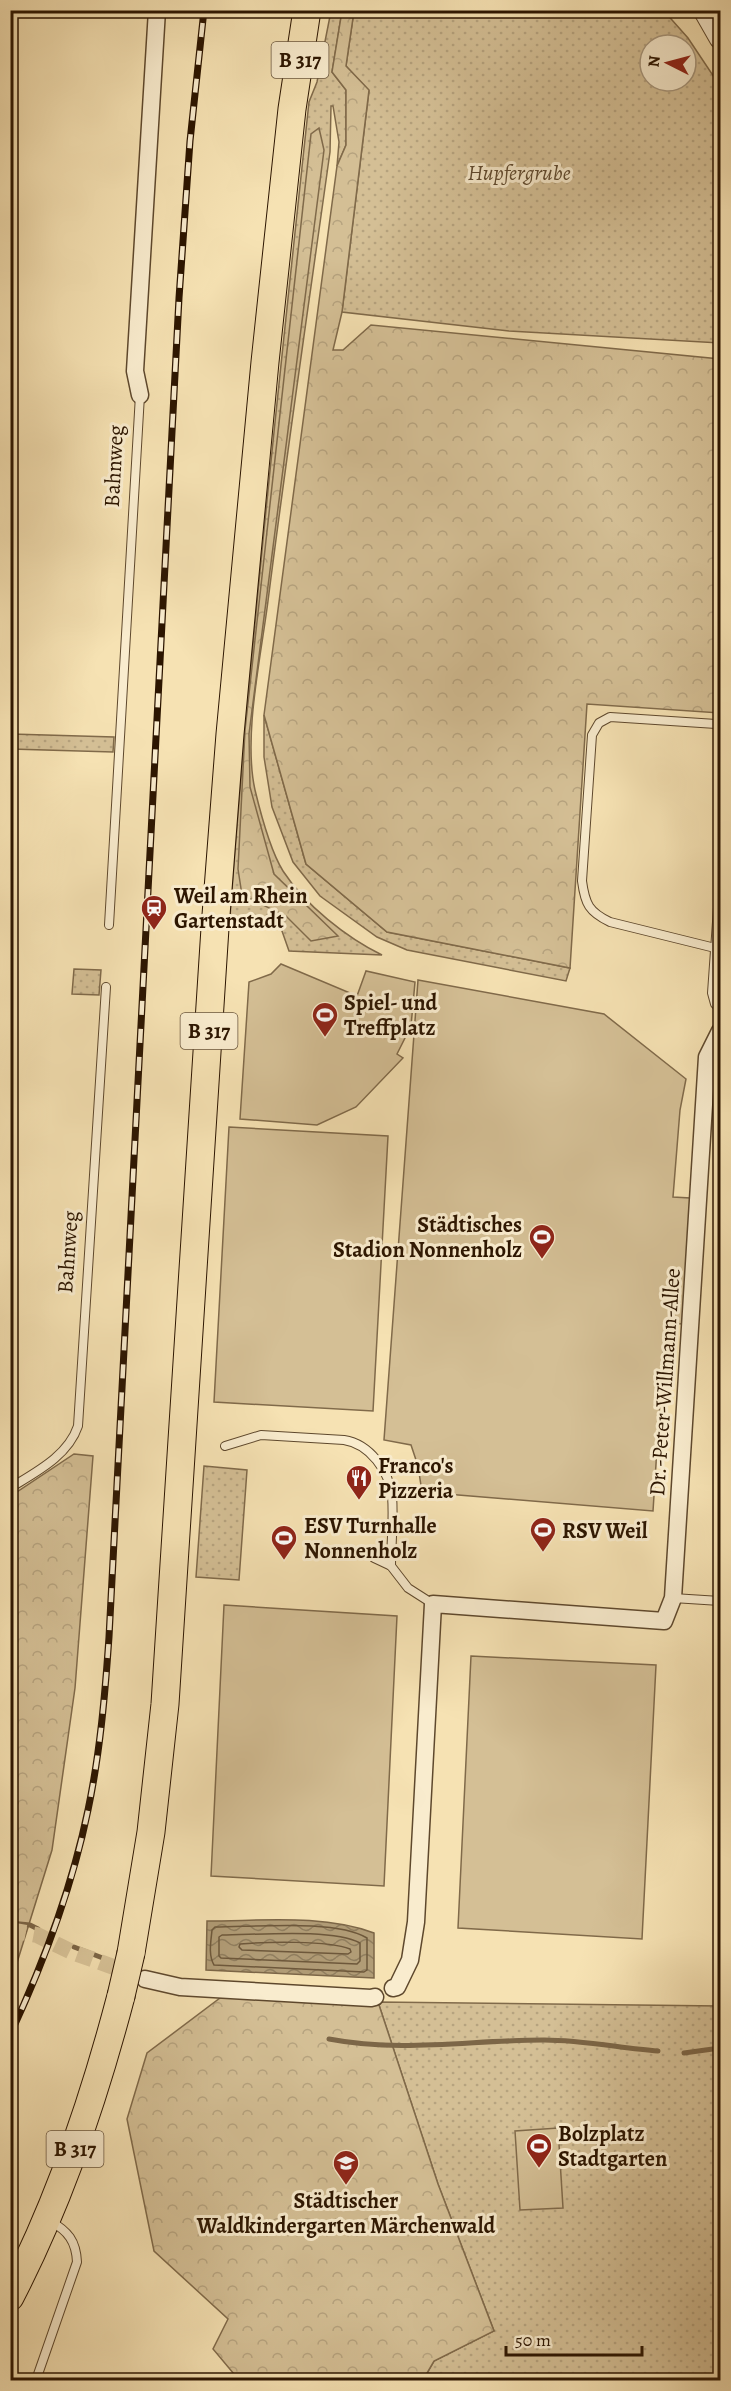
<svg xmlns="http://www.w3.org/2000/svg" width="731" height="2391" font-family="Alegreya,serif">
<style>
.green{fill:url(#green-dots);stroke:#806a4a;stroke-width:1.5;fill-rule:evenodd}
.forest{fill:url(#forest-crowns);stroke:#806a4a;stroke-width:1.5}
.pitch{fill:#d4bf95;stroke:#806a4a;stroke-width:1.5}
.water{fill:url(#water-waves);stroke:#7c6647;stroke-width:1.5}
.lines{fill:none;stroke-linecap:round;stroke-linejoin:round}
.shore{stroke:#6e583b;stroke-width:1.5}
.stream{stroke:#7c6647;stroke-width:5}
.minor-tunnel{stroke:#d8c398;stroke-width:16;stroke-dasharray:16 8;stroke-linecap:butt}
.service-casing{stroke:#5e482d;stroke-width:10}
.minor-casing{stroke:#5e482d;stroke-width:19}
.tertiary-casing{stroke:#5e482d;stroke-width:23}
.primary-casing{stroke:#2c1500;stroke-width:29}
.service{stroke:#f9ecce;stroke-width:8}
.minor{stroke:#f9ecce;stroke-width:16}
.tertiary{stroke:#f9ecce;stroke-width:21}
.primary{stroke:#f6e2b3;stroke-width:27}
.rail-casing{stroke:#2c1500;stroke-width:7}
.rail{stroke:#f9ecce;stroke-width:4.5;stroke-dasharray:14;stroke-linecap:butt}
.primary-bridge-casing{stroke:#2c1500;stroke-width:29;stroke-linecap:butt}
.primary-bridge{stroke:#f6e2b3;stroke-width:27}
.labels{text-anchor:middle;stroke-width:6;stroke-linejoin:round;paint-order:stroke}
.shield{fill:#f9ecce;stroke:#6a563e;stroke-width:1.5}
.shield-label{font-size:21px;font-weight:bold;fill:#2c1500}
.park-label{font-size:22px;font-style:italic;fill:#5e482d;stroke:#f9ecce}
.street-label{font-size:22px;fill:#2c1500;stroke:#f9ecce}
.poi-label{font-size:22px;font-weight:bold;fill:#2c1500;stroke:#f9ecce;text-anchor:start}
</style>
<defs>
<pattern id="green-dots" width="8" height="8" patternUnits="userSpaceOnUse" patternTransform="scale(1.5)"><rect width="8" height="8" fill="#d4bf95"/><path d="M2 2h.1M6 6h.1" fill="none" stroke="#b6a37f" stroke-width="1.8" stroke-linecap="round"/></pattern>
<pattern id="forest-crowns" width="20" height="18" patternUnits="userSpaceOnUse" patternTransform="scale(1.5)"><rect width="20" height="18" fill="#d4bf95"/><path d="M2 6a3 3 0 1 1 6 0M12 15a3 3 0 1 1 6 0" fill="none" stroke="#b6a37f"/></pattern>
<pattern id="water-waves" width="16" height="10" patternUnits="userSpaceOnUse" patternTransform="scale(1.5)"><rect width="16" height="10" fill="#b19c76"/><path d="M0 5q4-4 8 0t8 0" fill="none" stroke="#907e5e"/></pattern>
</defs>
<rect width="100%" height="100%" fill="#f6e2b3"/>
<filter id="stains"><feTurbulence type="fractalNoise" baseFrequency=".00333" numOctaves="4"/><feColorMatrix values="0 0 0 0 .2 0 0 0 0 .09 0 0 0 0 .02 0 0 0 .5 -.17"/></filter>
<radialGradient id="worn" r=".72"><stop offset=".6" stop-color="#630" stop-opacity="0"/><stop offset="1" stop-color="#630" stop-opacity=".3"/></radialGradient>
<g class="green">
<path d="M331,11H342L332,72L346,90V145L337,166L339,142L333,106H331L330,152C309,302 287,451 268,601C261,657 243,736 255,790C261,815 270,850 283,871C305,905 347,938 382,955L289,951L282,931L266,920L230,917C250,645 280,373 309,102L317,82Z"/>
<path d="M354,11H664L688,38L720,86V343L509,331L342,312L369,91L346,66ZM650,45H686V81H650Z"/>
<path d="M264,715L306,864L387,932L570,968L566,981L407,950L377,937L320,896L293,862L272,807L264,757Z"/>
<path d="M11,734L114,737L113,752L11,749Z"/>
<path d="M74,969L101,970L99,995L72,994Z"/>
<path d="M204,1466L247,1470L239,1580L196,1577Z"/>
<path d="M378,2002L720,2006V2380H423L434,2361L494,2331L438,2184Z"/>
</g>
<g class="forest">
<path d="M342,11H354L346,66L369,90L342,312L333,350H343L371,325L720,359V713L587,704L570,968L387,932L306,864L264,715L337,166L346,145V90L332,72Z"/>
<path d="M319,128L324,150L249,734L250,787L274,874L338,936L311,941L286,916L242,895L238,869L245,730L311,134Z"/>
<path d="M74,1454L93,1456L75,1688L52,1850L11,1982V1496Z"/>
<path d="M224,1995L378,2002L438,2184L494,2331L434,2361L423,2380H239L213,2349L228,2319L154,2251L127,2119L147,2053Z"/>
</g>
<g class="pitch">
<path d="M281,964L357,996L366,971L415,982L411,1026L397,1054L403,1058L356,1107L317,1125L240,1119L249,982L271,974Z"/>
<path d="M418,980L604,1014L686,1079L680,1110L673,1197L690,1198L683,1324L665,1323L653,1511L422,1492L418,1466L411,1445L384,1440Z"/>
<path d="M229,1127L388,1136L373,1411L214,1402Z"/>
<path d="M224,1605L397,1616L384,1886L211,1876Z"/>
<path d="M471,1656L656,1665L642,1939L458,1928Z"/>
<path d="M720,1773V1846H716Z"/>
<path d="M558,2128L563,2208L520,2210L515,2131Z"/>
</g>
<path class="water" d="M207,1921C262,1921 322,1914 374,1933V1978L206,1970Z"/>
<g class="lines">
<g class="shore">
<path d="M215,1927C253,1927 337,1919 367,1938V1970L364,1972L214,1965C208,1955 211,1941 212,1930Z"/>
<path d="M222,1935C256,1935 332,1928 360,1943V1961L357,1964L221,1958L219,1956V1937Z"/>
<path d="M240,1944C264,1942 328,1940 350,1949L351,1952L348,1954L242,1950L239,1947Z"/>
</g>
<g class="stream">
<path d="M10,1923L30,1925L38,1929"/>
<path d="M74,1947L121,1965"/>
<path d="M329,2039C402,2053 471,2040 544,2040C582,2040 621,2048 658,2051"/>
<path d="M684,2053L720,2048"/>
</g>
<path class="minor-tunnel" d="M10,1930L37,1935L72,1952L133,1974"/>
<g class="service-casing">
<g id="service">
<path d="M720,879L712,993L715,1004L720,1009"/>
<path d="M109,925L140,395"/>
<path d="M715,948L610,922C589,912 585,904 582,881L592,735L599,723L610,717L716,724L720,726"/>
<path d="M225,1446L261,1435L344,1440C370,1444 389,1471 392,1496C394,1519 391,1543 391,1566"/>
<path d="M10,1488C36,1472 68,1456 78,1426L106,987"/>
<path d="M374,1558L391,1566L408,1588L433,1604"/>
<path d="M673,1598L720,1601"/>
<path d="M36,2380L77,2262C76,2241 68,2231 50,2221"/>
</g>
</g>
<g class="minor-casing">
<g id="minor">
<path d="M140,395L135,371L157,10"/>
<path d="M145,1979L180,1987L371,1998L375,1997"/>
<path d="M393,1988L397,1987L410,1960L416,1922L433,1604L664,1621L673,1598L707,1057L720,1031"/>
</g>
</g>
<g class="tertiary-casing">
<path id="tertiary" d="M704,10L720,38"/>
</g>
<g class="primary-casing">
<g id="primary">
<path d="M131,1953L151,1832L165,1704L215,928L230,734L265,362L292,109L307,10"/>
<path d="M10,2297C60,2201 94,2099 121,1996"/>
</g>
</g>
<use href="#service" class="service"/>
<use href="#minor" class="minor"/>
<use href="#tertiary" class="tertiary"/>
<use href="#primary" class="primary"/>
<g class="rail-casing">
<path id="rail" d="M10,2035C44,1962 72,1888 88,1810C100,1753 105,1695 109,1637L179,298L190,141L204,10"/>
</g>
<use href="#rail" class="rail"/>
<g class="primary-bridge-casing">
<path id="primary-bridge" d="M121,1996L131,1953"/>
</g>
<use href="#primary-bridge" class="primary-bridge"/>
</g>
<defs>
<g id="station-pin" transform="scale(1.35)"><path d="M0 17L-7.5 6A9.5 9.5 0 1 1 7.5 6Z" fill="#8f2418" stroke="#f9ecce"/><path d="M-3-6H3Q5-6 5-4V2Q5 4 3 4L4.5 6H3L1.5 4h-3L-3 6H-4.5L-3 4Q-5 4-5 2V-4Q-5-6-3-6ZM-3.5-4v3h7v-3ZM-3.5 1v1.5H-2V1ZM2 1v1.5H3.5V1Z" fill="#fff"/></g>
<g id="stadium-pin" transform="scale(1.35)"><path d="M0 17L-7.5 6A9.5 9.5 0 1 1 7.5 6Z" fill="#8f2418" stroke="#f9ecce"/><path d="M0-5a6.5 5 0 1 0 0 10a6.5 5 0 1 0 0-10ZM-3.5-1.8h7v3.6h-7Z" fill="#fff"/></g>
<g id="restaurant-pin" transform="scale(1.35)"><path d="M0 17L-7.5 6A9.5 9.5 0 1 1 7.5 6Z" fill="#8f2418" stroke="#f9ecce"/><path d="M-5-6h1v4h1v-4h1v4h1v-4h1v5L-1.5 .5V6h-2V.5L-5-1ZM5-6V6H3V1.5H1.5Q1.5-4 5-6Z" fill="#fff"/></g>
<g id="school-pin" transform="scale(1.35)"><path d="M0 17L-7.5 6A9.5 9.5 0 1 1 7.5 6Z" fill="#8f2418" stroke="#f9ecce"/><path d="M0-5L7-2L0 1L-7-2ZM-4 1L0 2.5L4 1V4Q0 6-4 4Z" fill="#fff"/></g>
</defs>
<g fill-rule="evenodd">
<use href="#station-pin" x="154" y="908"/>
<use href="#stadium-pin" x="325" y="1015"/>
<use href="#stadium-pin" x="542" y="1237"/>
<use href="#restaurant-pin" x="359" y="1478"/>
<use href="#stadium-pin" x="543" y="1530"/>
<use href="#stadium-pin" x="284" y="1538"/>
<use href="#stadium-pin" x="539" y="2146"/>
<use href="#school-pin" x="346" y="2163"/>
</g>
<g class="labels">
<g class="shield">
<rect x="271.5" y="42" width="57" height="36" rx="4.5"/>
<rect x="180.5" y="1013" width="57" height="36" rx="4.5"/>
<rect x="46.5" y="2131" width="57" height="36" rx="4.5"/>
</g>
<g class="shield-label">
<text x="300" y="67">B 317</text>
<text x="209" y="1038">B 317</text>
<text x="75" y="2156">B 317</text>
</g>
<g class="park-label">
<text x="519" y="180">Hupfergrube</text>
</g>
<g class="street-label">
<text transform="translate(113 466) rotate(-87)" y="8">Bahnweg</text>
<text transform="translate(67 1252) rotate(-86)" y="8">Bahnweg</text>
<text transform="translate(664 1382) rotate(-86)" y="8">Dr.-Peter-Willmann-Allee</text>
</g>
<g class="poi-label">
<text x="174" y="903">Weil am Rhein<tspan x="174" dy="25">Gartenstadt</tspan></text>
<text x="344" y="1010">Spiel- und<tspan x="344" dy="25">Treffplatz</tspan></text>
<text x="522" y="1232" text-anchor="end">Städtisches<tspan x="522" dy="25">Stadion Nonnenholz</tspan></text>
<text x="378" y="1473">Franco's<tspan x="378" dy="25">Pizzeria</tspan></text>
<text x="304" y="1533">ESV Turnhalle<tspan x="304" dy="25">Nonnenholz</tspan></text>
<text x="562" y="1538">RSV Weil</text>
<text x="558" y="2141">Bolzplatz<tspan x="558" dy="25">Stadtgarten</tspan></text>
<text x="346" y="2208" text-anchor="middle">Städtischer<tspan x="346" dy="25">Waldkindergarten Märchenwald</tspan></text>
</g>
</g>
<rect width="731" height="2391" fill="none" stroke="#f6e2b3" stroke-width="36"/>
<rect x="12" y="12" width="707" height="2367" fill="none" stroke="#2c1500" stroke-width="3"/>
<rect x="18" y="18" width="695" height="2355" fill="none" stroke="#2c1500" stroke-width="1.5"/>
<g transform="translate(668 63) rotate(276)"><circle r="28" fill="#f9ecce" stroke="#a7967c" stroke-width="1.5"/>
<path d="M0-4.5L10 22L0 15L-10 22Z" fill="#8f2418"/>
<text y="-9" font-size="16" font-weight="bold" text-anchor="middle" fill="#2c1500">N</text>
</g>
<path d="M506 2346v9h136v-9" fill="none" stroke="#2c1500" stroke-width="3"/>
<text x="515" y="2346" font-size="18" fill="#2c1500" stroke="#f9ecce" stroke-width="4.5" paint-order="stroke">50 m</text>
<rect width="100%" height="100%" filter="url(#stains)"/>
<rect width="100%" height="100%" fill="url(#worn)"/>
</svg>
